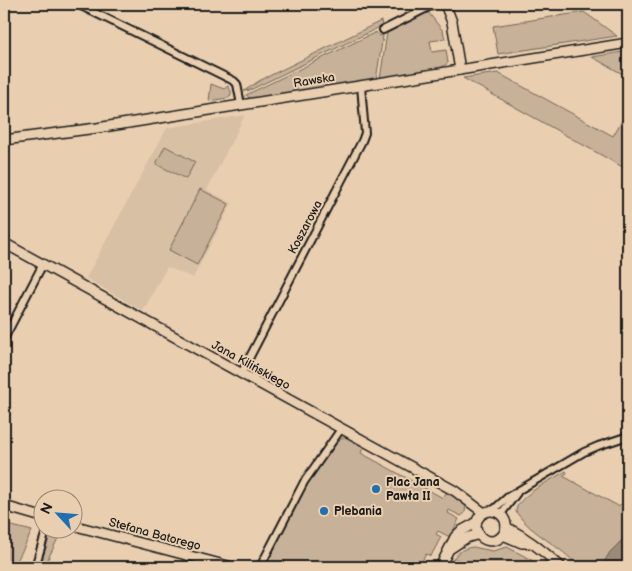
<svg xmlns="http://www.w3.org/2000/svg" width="632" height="571" font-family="'Balsamiq Sans',sans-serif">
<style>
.built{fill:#d8c0a4}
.green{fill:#c7b198;stroke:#72665a}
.water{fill:#9b8a78;stroke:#685e53}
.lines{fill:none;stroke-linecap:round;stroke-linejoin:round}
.street-casing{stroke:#1c1c1c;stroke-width:10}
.secondary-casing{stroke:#1c1c1c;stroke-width:12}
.street{stroke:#e9cfb0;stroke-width:6}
.secondary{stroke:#e9cfb0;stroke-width:9}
.poi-dot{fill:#1f6fb2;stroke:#e9cfb0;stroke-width:2}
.labels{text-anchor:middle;stroke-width:4;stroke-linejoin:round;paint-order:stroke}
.street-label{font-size:12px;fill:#1c1c1c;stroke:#e9cfb0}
.poi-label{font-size:12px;font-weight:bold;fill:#1c1c1c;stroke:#e9cfb0;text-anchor:start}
</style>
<rect width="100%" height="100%" fill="#e9cfb0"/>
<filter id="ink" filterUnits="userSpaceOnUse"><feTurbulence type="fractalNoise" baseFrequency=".02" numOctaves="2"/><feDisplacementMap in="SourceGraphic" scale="10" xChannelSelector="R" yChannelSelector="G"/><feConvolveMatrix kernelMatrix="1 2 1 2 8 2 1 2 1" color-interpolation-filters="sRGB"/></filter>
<g filter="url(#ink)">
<path class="built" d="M245,115L207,190L232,203L193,278L167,267L143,311L86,278L167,128Z"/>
<g class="green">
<path d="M428,12L443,31L445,39L430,41L432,52L446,50L448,63L439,69L380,79L387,33Z"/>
<path d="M584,12L617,36L498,54L493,26Z"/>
<path d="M381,21L382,26L250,90L244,91L259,81Z"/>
<path d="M376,32L379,36L383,35V36L376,80L265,97L251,99L246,95Z"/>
<path d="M628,51V77L592,57Z"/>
<path d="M498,73L613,136L628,110V170L463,78Z"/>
<path d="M211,84L224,89L228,86L231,91V96L228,98L209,101Z"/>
<path d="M165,146L195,162L186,179L156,164Z"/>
<path d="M200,189L229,204L197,265L169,250Z"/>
<path d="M348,437L364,446L361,453L443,498L447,491L462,500L466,504L465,513L461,516L449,510L448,513L459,519L450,537L438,531L436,534L441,537L431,556L426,554L419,567H267L268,561L306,486L336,444L342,438Z"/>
<path d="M566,471L567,473L563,476L618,506L628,500V567H586L584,565L579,567C560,545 532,535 516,512C515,497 553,479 566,471Z"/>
<path d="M8,525L32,531L14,567H4V533Z"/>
<path d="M58,531L61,532L44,567H40L50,534L53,535Z"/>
<path d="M473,547L493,551L507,547L530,559L540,567H458L462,561L456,559L452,565L456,567H448C455,556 460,548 473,547Z"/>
</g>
<path class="water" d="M628,534V567H601L610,552Z"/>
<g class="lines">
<g class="street-casing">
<g id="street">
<path d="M77,4L234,81L237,84L241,105"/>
<path d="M383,30L435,4"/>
<path d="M4,339L43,264"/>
<path d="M241,374L362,141L365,133L361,86"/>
<path d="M492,511L509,496L584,452L598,446L628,436"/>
<path d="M501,514L517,493"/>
<path d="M35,567L47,528"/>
<path d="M260,567L304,482L341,429"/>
</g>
</g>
<g class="secondary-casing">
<g id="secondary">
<path d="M445,4L452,22L460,70"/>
<path d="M4,140L97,128L628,43"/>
<path d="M4,243L455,491L484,513"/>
<path d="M4,506L42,517"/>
<circle cx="491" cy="526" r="15"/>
<path d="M72,525L232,567"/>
<path d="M506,527C526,537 545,552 561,567"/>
<path d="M503,535L522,543H530"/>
<path d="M451,548L466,538L479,534"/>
<path d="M440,567L455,537L461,531L476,523"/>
</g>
</g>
<use href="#street" class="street"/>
<use href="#secondary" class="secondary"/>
</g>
</g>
<g class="poi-dot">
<circle cx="376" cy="489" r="5"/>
<circle cx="324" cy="511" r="5"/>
</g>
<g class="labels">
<g class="street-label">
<text transform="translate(314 80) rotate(-9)" y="4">Rawska</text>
<text transform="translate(305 227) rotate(-62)" y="4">Koszarowa</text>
<text transform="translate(251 365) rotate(29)" y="4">Jana Kilińskiego</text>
<text transform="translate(155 534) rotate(15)" y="4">Stefana Batorego</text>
</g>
<g class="poi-label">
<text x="386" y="486">Plac Jana<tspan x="386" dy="14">Pawła II</tspan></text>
<text x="334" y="515">Plebania</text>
</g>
</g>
<rect width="632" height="571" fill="none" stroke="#e9cfb0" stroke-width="20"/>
<rect x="10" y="10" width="612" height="551" fill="none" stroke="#1c1c1c" stroke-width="2" filter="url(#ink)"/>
<g transform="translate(58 514) rotate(296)"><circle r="24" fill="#e9cfb0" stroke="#978775"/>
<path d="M0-4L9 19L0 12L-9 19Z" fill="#1f6fb2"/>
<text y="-8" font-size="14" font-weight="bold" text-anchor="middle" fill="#1c1c1c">N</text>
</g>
</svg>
